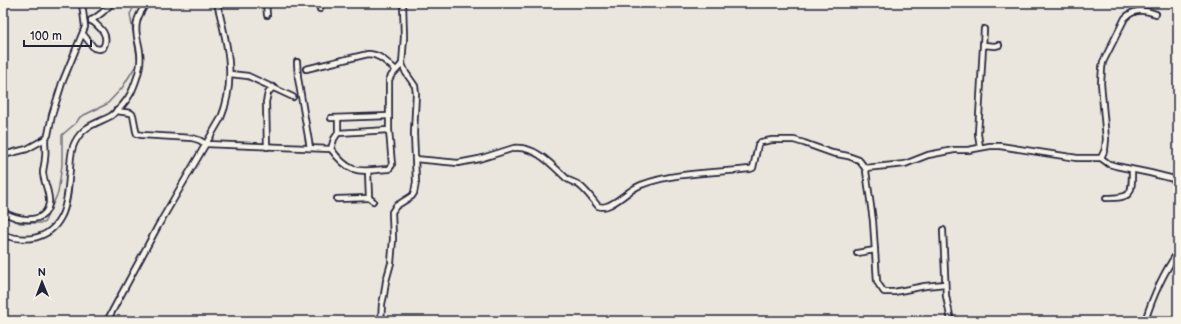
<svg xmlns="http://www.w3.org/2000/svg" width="1181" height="324" font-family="'Balsamiq Sans',sans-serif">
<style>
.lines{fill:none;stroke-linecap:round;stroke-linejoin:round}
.stream{stroke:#716f7b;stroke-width:1.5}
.street-casing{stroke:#22223b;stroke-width:8}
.street{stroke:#f7f3e8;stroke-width:4.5}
</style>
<rect width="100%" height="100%" fill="#eae6de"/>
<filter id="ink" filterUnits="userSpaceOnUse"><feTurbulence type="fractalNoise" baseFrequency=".025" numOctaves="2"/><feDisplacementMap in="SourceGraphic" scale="8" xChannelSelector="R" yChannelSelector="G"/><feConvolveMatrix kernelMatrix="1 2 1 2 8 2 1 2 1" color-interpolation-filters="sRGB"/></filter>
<g filter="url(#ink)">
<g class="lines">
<g class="stream">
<path d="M3,215L20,223H44L58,193L62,165V135L76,123L80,117L107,104L122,88L138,62L130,14L136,3"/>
<path d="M1176,321L1178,317"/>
</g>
<g class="street-casing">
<g id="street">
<path d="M266,3L267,15"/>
<path d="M320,3V9"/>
<path d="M91,21L103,12L112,3"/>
<path d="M83,34L94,48L99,49L103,48C110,35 101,28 91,20"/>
<path d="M983,45L995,46L999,45"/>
<path d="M297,62L298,78L310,148"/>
<path d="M306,69L368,54C380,54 387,63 396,70"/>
<path d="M230,74L248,76L293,97"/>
<path d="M116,111L131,113L133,115L136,131L137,134L142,135L192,138L199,140L206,144L331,149"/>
<path d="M331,118L389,116"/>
<path d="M338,118V133"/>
<path d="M389,130L338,133L334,139L331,149C351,176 359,171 389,169L392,165L389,130V80L391,76L402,64"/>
<path d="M267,147L266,102L268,93L273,87"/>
<path d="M980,147L978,134L984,29"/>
<path d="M3,155L27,149L45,139L48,135L52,115L62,83L85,27L82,3"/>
<path d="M1101,158L1105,149L1106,139L1101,83L1102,68L1103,62L1125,18C1135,8 1145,10 1156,14"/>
<path d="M415,159L458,163L479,159L514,148C536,146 552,165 566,178C570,182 575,182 579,185C587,191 592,199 598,206C601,207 604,207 607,206C619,202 628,190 641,185C675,172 713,173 750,169L753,168L758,145L761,142L772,140H794L804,143L832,153L848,156L859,160L865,168L866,171L873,221L877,281L879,285L884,292H894L925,286L945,284"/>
<path d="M865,168L905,164L928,155L954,150H968L990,146H1000L1077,158H1101L1109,164L1116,166L1150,173L1178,180"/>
<path d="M368,171L369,198L373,201"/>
<path d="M1106,198C1132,198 1132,195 1132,170"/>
<path d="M337,199L369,198"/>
<path d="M3,212C17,220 46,226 49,203C50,193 44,183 43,173C43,168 45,163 45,158C46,152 45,146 45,139"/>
<path d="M943,230L946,296L951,321"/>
<path d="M3,235C26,242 49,240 61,217C67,206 68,190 69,178C71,167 69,152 75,142C84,125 96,124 111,116C119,110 126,102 131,93C136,82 142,65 140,52C139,42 134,32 137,22C138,15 143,9 146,3"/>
<path d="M857,253L875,250"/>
<path d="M107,321L158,226L221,118C237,79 227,42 217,3"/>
<path d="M381,321L382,304L384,295L386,281L391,263L393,239L392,212L396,206L412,196L414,193L416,182L414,133L416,93L415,86L406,73L402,64L404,37L403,3"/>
<path d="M1145,321C1153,296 1163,273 1178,252"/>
</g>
</g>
<use href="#street" class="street"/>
</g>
</g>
<rect width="1181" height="324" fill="none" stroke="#f7f3e8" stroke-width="16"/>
<rect x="8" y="8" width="1165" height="308" fill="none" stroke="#22223b" stroke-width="1.5" filter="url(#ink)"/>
<g transform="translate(42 282) rotate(359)" stroke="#f7f3e8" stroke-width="3" paint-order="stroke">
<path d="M0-3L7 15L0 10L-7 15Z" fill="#22223b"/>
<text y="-6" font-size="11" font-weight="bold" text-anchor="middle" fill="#22223b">N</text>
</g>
<path d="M24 40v6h67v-6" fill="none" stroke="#22223b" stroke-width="2"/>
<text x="30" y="40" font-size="12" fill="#22223b" stroke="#f7f3e8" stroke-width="3" paint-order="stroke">100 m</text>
</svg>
